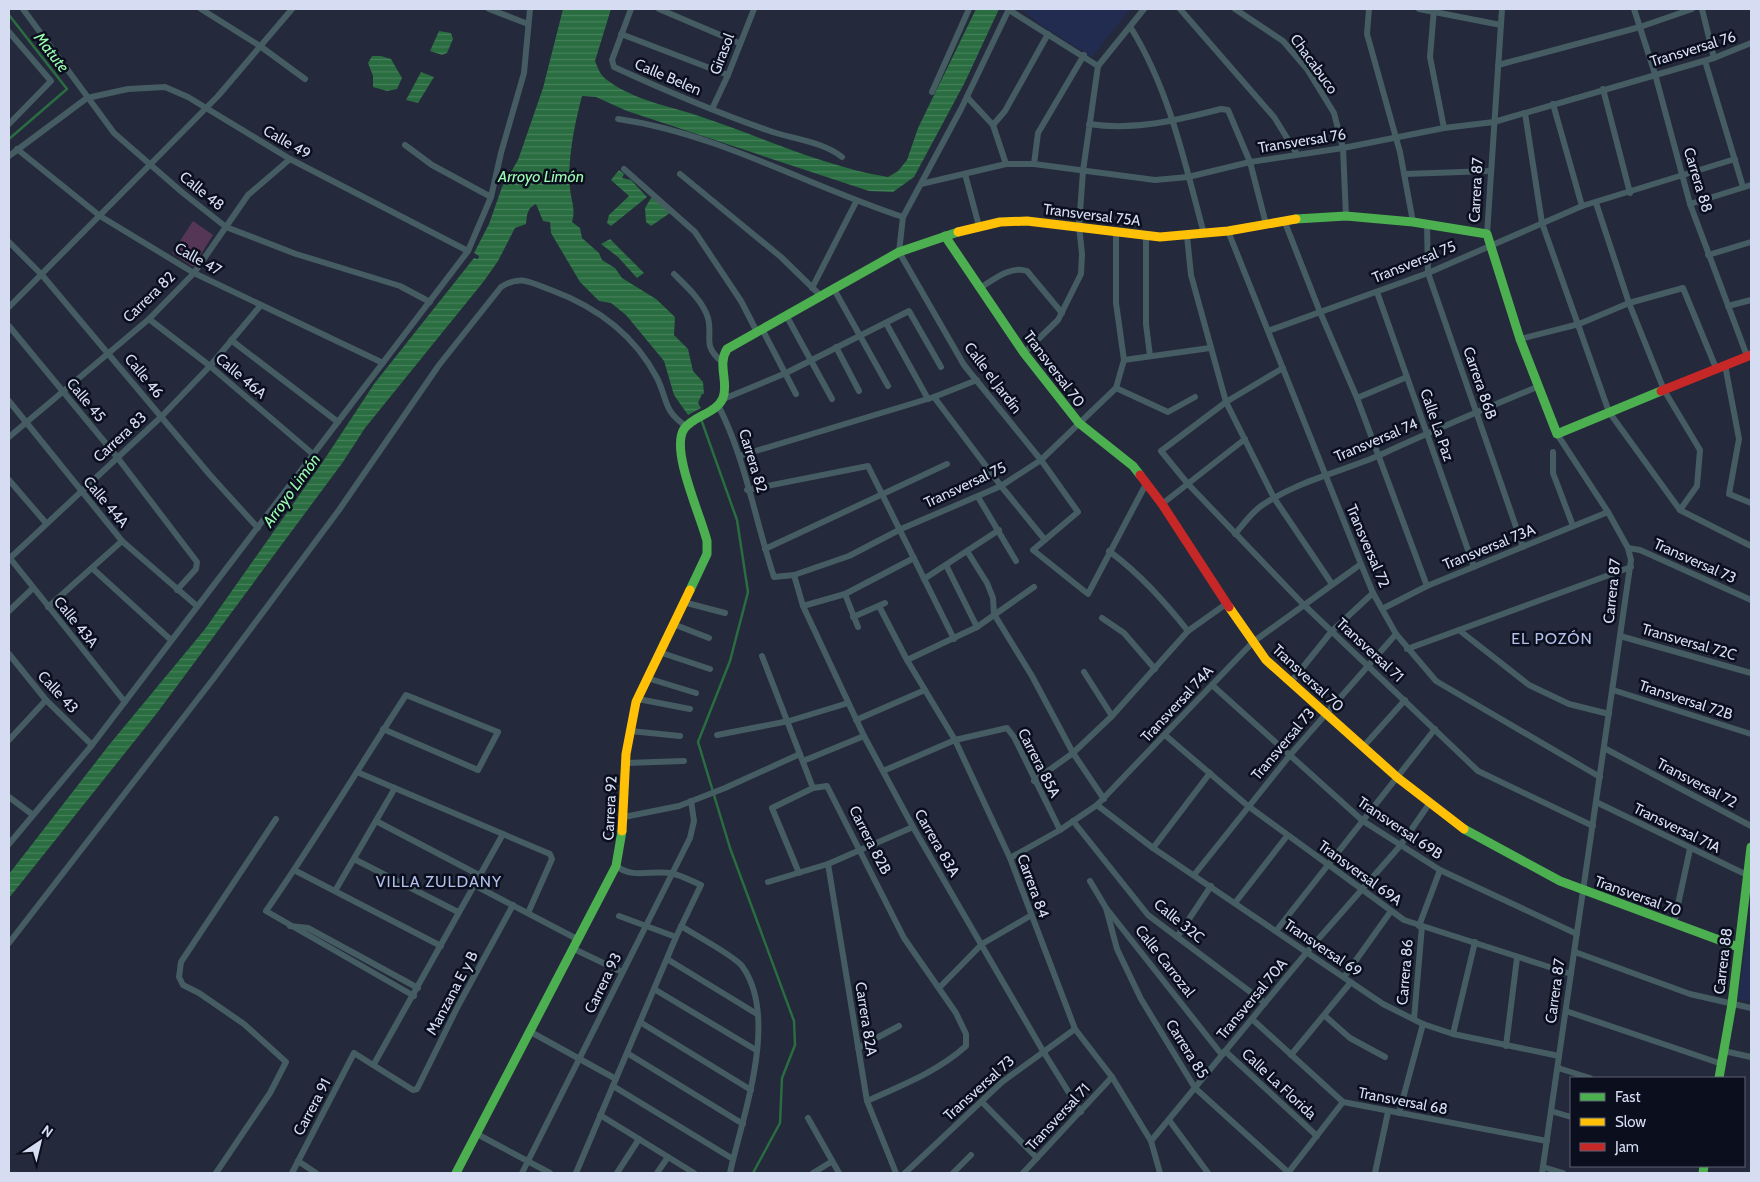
<svg xmlns="http://www.w3.org/2000/svg" width="1760" height="1182" font-family="Cabin,sans-serif">
<style>
.built{fill:#222c51}
.grass{fill:#553656}
.water{fill:url(#water-rules)}
.lines{fill:none;stroke-linecap:round;stroke-linejoin:round}
.stream{stroke:#296d40;stroke-width:2.5}
.street{stroke:#445c62;stroke-width:6}
.fast{stroke:#4caf50;stroke-width:9}
.slow{stroke:#ffc107;stroke-width:9}
.jam{stroke:#c62828;stroke-width:9}
.labels{text-anchor:middle;stroke-width:5;stroke-linejoin:round;paint-order:stroke}
.street-label{font-size:15px;fill:#d6ddf3;stroke:#0a0e1d}
.water-label{font-size:16px;font-style:italic;fill:#9bfdb1;stroke:#0a0e1d}
.neighbourhood-label{font-size:16px;letter-spacing:1px;fill:#b2c0ea;stroke:#0a0e1d}
</style>
<defs>
<pattern id="water-rules" width="6" height="5" patternUnits="userSpaceOnUse" patternTransform="scale(1.25)"><rect width="6" height="5" fill="#296d40"/><path d="M0 2.5h6" fill="none" stroke="#47815c"/></pattern>
</defs>
<rect width="100%" height="100%" fill="#24293b"/>
<g class="built">
<path d="M1021,9H1130L1092,57L1041,25Z"/>
<path d="M1751,907V1002L1738,999Z"/>
</g>
<path class="grass" d="M193,221L213,235L193,267L172,253Z"/>
<g class="water">
<path d="M563,9H611L595,61C598,68 600,75 607,80C635,101 670,106 702,117C764,138 823,166 888,177L898,171L907,160L918,128L976,9H999L965,82L914,177L893,192L869,191L627,111L596,97L582,96C575,122 567,161 570,188C571,201 576,209 572,222L580,228L582,238L599,253L602,260L615,268L622,278L656,299L675,317L674,335L688,349L693,371L703,382L704,394H702L698,403L701,408L688,415L674,395L664,361L626,315L611,303L599,301L580,282L551,233L550,222L543,221L536,204C527,208 527,215 526,224L515,228L498,261L484,281L365,428L343,462L157,713L9,898V874L109,745L205,629L324,460L374,384L474,258L478,259L479,256L474,253L489,224L502,187L518,160L543,88Z"/>
<path d="M439,31L451,33L453,39L447,53L442,55L430,51Z"/>
<path d="M372,56H381L391,59L402,78L397,89L387,91L373,87V76L368,63Z"/>
<path d="M421,72L434,77L418,103L406,100Z"/>
<path d="M619,170L624,174L622,178L631,180L647,197L611,226L607,223L609,215L629,196L611,180Z"/>
<path d="M655,197L670,213L651,226L646,222L645,208L651,198Z"/>
<path d="M610,239L644,273L637,278L618,257L601,244Z"/>
</g>
<g class="lines">
<g class="stream">
<path d="M9,15L67,89L9,139"/>
<path d="M701,419L737,520L748,592L730,661L698,742L730,848L794,1021L795,1045L782,1078L780,1123L753,1173"/>
</g>
<g class="street">
<path d="M23,9L114,133L183,193L226,227L296,254L400,286L430,302"/>
<path d="M201,9L260,46L305,79"/>
<path d="M489,9L528,24"/>
<path d="M631,9L612,60L614,67C664,90 715,112 767,130C791,139 822,141 842,157"/>
<path d="M659,9L739,43"/>
<path d="M1009,9L961,109L903,217L899,252L964,365L1041,460L1078,512L1033,550L1088,594L1146,484"/>
<path d="M1180,9L1274,117L1297,154"/>
<path d="M1235,9L1283,41L1307,69L1334,113L1343,148L1346,216"/>
<path d="M1369,9L1367,34L1400,152L1413,222"/>
<path d="M1419,9L1501,25"/>
<path d="M1434,9L1430,57L1444,128"/>
<path d="M1634,9L1655,74L1690,204L1747,356"/>
<path d="M1702,9L1714,58"/>
<path d="M1009,10L1098,66"/>
<path d="M1131,28C1170,91 1185,164 1204,234"/>
<path d="M9,32L51,81L9,124"/>
<path d="M621,34L728,75"/>
<path d="M1705,61L1743,187"/>
<path d="M1498,65L1640,27L1692,9"/>
<path d="M1603,89L1630,193"/>
<path d="M932,92L969,9"/>
<path d="M967,97L993,125L1006,164"/>
<path d="M1553,104L1582,206"/>
<path d="M712,109L728,75L754,9"/>
<path d="M1525,113L1542,223L1609,412L1680,510L1751,546"/>
<path d="M618,119C717,133 808,186 903,217"/>
<path d="M1089,124C1135,131 1178,120 1221,109L1228,110L1250,162L1266,224"/>
<path d="M993,125L1005,111L1048,34"/>
<path d="M405,145L432,165L491,197"/>
<path d="M17,149L100,216L194,273L383,363"/>
<path d="M9,156L87,98L128,89L165,87L188,97L290,159L468,251"/>
<path d="M1034,164L1038,133L1084,55"/>
<path d="M624,169L695,232L741,301L757,332"/>
<path d="M680,174L781,257L822,297"/>
<path d="M965,174L979,226"/>
<path d="M1405,174L1490,171"/>
<path d="M921,184L1006,164H1034L1155,180L1188,177L1250,162L1343,148L1444,128L1494,122L1714,58L1751,43"/>
<path d="M1596,203L1629,303L1664,390L1700,450L1697,486L1680,510"/>
<path d="M1690,204L1751,185"/>
<path d="M1284,220L1320,312L1357,398L1427,586"/>
<path d="M1427,224L1428,273L1523,547"/>
<path d="M1228,231L1361,564L1373,593L1396,634L1436,681L1600,777"/>
<path d="M1487,234L1502,9"/>
<path d="M1146,236V324L1150,356"/>
<path d="M1187,236L1191,275L1226,402L1274,498L1332,584"/>
<path d="M9,242L42,275L210,475L258,528"/>
<path d="M1708,255L1751,242"/>
<path d="M674,274C686,286 703,301 708,318C713,337 702,345 721,361"/>
<path d="M812,288L856,202"/>
<path d="M980,288C993,280 1011,265 1027,271L1062,313"/>
<path d="M835,291L888,386"/>
<path d="M1377,292L1474,567"/>
<path d="M1728,306L1751,300"/>
<path d="M9,307L218,96L292,9"/>
<path d="M786,315L832,399"/>
<path d="M149,319L210,366L314,455"/>
<path d="M886,323L928,399"/>
<path d="M9,326L117,457L197,562L196,569L177,590"/>
<path d="M762,329L796,394"/>
<path d="M1268,331L1428,273L1582,206L1735,159"/>
<path d="M1520,339L1579,324L1629,303L1683,288L1716,368"/>
<path d="M231,340L338,422"/>
<path d="M836,347L859,391"/>
<path d="M1024,353L1058,320L1081,274L1082,254L1079,226L1083,171L1098,66L1144,9"/>
<path d="M1124,360L1210,348"/>
<path d="M1725,365L1739,439L1729,494L1751,503"/>
<path d="M1283,368L1226,402L1161,451L1188,484L1303,604L1478,771L1593,826"/>
<path d="M1116,388L1168,412L1195,397"/>
<path d="M934,397L1001,486L1045,540"/>
<path d="M1357,398L1407,377"/>
<path d="M721,400L786,373L909,311L941,367"/>
<path d="M9,401L122,541L197,606"/>
<path d="M718,405C745,457 755,520 774,577L794,575L849,556L901,529L1001,486L1041,460L1116,388L1124,360L1116,303V231"/>
<path d="M9,437L149,319L194,273L248,195L290,159"/>
<path d="M1553,452V473L1573,526"/>
<path d="M739,456L934,397L977,380"/>
<path d="M9,480L46,523"/>
<path d="M747,490L868,466L954,639"/>
<path d="M978,497L1016,561"/>
<path d="M1162,504L1245,439"/>
<path d="M1235,534C1243,525 1251,513 1261,506C1297,481 1341,472 1380,455C1432,431 1484,409 1537,387"/>
<path d="M1628,548L1640,550L1751,600"/>
<path d="M765,549L947,464"/>
<path d="M967,551L987,583L993,598L994,614L1032,676L1073,753L1104,799"/>
<path d="M1109,551C1140,574 1164,601 1188,631"/>
<path d="M9,557L125,702"/>
<path d="M9,559L161,417L210,366L261,305"/>
<path d="M946,565L977,627"/>
<path d="M92,568L171,640"/>
<path d="M794,575L803,606L864,736L913,827L1043,1051L1081,1112"/>
<path d="M924,579L999,530"/>
<path d="M845,594L858,627"/>
<path d="M683,602L725,613"/>
<path d="M803,606L845,594L914,558"/>
<path d="M879,606L907,660L955,740L1010,858L1075,1029L1112,1077L1151,1141L1160,1173"/>
<path d="M48,607L122,541"/>
<path d="M1382,609L1427,586L1608,512"/>
<path d="M9,611L33,588"/>
<path d="M853,617L885,603"/>
<path d="M1102,618L1124,633L1155,669"/>
<path d="M673,624L709,638"/>
<path d="M1459,630L1529,685L1569,704L1609,714"/>
<path d="M1620,636L1751,673"/>
<path d="M1407,649L1631,567"/>
<path d="M659,652L710,669"/>
<path d="M9,654L46,700L92,745"/>
<path d="M762,656L813,788"/>
<path d="M907,660L977,627L1034,587"/>
<path d="M1084,672L1112,716"/>
<path d="M647,678L696,693"/>
<path d="M1291,682L1332,631L1373,593"/>
<path d="M1212,685L1363,821L1440,870L1577,934"/>
<path d="M1613,690L1751,734"/>
<path d="M638,699L690,709"/>
<path d="M856,720L925,690"/>
<path d="M383,729L478,770L498,732L406,695C359,767 315,841 266,911L414,996"/>
<path d="M630,731L680,736"/>
<path d="M717,735L789,721L848,703"/>
<path d="M1165,735L1248,806L1404,920L1571,974"/>
<path d="M9,740L46,700"/>
<path d="M1363,747L1405,700"/>
<path d="M1604,748L1751,826"/>
<path d="M803,761L864,736"/>
<path d="M626,763L684,761"/>
<path d="M883,771L955,740L1007,728L1014,737L1060,830"/>
<path d="M357,772L550,854L552,859L528,913"/>
<path d="M1034,781L1073,753L1112,716L1188,631L1226,604"/>
<path d="M9,797L33,815"/>
<path d="M1596,802L1747,875"/>
<path d="M1097,805L1153,848L1383,1004L1423,1024L1453,1034L1559,1056"/>
<path d="M624,817L679,806L725,788L800,754"/>
<path d="M376,821L479,875"/>
<path d="M1073,821L1148,915L1265,1003"/>
<path d="M9,844L92,745L468,251L491,197L501,153L524,73L530,9"/>
<path d="M1153,848L1210,773"/>
<path d="M1010,858L1060,830L1097,805L1253,642L1361,564"/>
<path d="M354,859L458,912"/>
<path d="M828,864L867,1101L896,1173"/>
<path d="M294,870L441,946"/>
<path d="M799,873L772,808L813,788L827,786L904,938L956,1013L966,1034V1046C937,1072 902,1085 867,1101"/>
<path d="M1194,875L1290,755L1396,634"/>
<path d="M1090,881L1106,908L1222,1055"/>
<path d="M768,882L828,864L913,827"/>
<path d="M474,885L577,939"/>
<path d="M335,891L395,788"/>
<path d="M1235,903L1287,836"/>
<path d="M1106,908L1117,949L1141,999L1195,1088L1289,1173"/>
<path d="M619,916L676,937"/>
<path d="M1674,923L1690,849"/>
<path d="M290,926L308,928L418,988"/>
<path d="M681,926C695,935 733,955 742,966C780,1018 742,1117 730,1173"/>
<path d="M1419,926L1440,870"/>
<path d="M1276,931L1435,729"/>
<path d="M1177,937L1211,886"/>
<path d="M9,943L214,678L339,510L439,365L501,287C521,274 531,283 551,290C597,307 634,334 657,378C668,400 663,411 686,426"/>
<path d="M572,948L622,972"/>
<path d="M1575,952L1690,994L1751,1008"/>
<path d="M667,959L757,1014"/>
<path d="M1344,977L1391,911"/>
<path d="M939,988L982,944L1030,916"/>
<path d="M654,989L756,1050"/>
<path d="M1566,1011L1722,1064"/>
<path d="M1325,1016L1350,1038L1385,1057"/>
<path d="M1252,1019L1343,1102L1547,1141"/>
<path d="M1414,1019L1422,926"/>
<path d="M640,1022L751,1090"/>
<path d="M529,1031L616,1079"/>
<path d="M1453,1034L1475,942"/>
<path d="M1506,1046L1517,958"/>
<path d="M858,1048L899,1026"/>
<path d="M1225,1051L1317,1136"/>
<path d="M1724,1051L1751,1057"/>
<path d="M627,1053L743,1124"/>
<path d="M1291,1055L1351,982"/>
<path d="M374,1064L503,834"/>
<path d="M1558,1068L1590,1078"/>
<path d="M613,1086L733,1159"/>
<path d="M982,1102L1037,1158"/>
<path d="M1551,1111L1571,1117"/>
<path d="M1399,1113L1423,1024"/>
<path d="M600,1115L694,1173"/>
<path d="M808,1118L839,1173"/>
<path d="M1169,1120L1208,1173"/>
<path d="M477,1134L550,1173"/>
<path d="M1151,1141L1307,952L1400,846L1429,804"/>
<path d="M298,1161L316,1173"/>
<path d="M1543,1167L1563,1173"/>
<path d="M216,1173L270,1093L286,1062L244,1024L199,993L183,985L179,977L181,962L276,819"/>
<path d="M292,1173L354,1053L413,1090L417,1089L458,1006L513,905"/>
<path d="M522,1173L690,838L694,821L691,801"/>
<path d="M576,1173L676,937L701,885C692,881 680,875 671,873C652,870 633,879 616,866"/>
<path d="M617,1173L639,1139"/>
<path d="M657,1173L668,1157"/>
<path d="M813,1173L831,1162"/>
<path d="M905,1173L1002,1082L1075,1029"/>
<path d="M953,1173L971,1155"/>
<path d="M1023,1173L1112,1077"/>
<path d="M1288,1173L1343,1102"/>
<path d="M1375,1173L1388,1112"/>
<path d="M1542,1173L1631,560L1628,548L1608,512L1557,434"/>
</g>
<g class="fast">
<path d="M1296,219L1346,216L1413,222L1487,234L1520,339L1557,434L1661,391"/>
<path d="M945,236L1024,353L1079,423L1133,466L1140,475"/>
<path d="M690,590L707,554V541C701,516 670,450 684,429C694,415 716,414 723,398C729,382 717,365 727,349L899,252L958,232"/>
<path d="M1464,829L1560,881L1738,947"/>
<path d="M1719,1078L1732,1004L1751,847"/>
<path d="M456,1173L616,866L622,831"/>
<path d="M1703,1173L1704,1166"/>
</g>
<g class="slow">
<path d="M958,232L1000,222L1027,221L1160,237L1228,231L1296,219"/>
<path d="M1229,607L1266,660L1398,778L1464,829"/>
<path d="M622,831L626,754L636,702L690,590"/>
</g>
<g class="jam">
<path d="M1661,391L1751,355"/>
<path d="M1140,475L1162,504L1229,607"/>
</g>
</g>
<g class="labels">
<g class="street-label">
<text transform="translate(1693 49) rotate(-17)" y="5">Transversal 76</text>
<text transform="translate(722 54) rotate(-69)" y="5">Girasol</text>
<text transform="translate(1314 64) rotate(54)" y="5">Chacabuco</text>
<text transform="translate(668 77) rotate(23)" y="5">Calle Belen</text>
<text transform="translate(1302 141) rotate(-9)" y="5">Transversal 76</text>
<text transform="translate(287 142) rotate(30)" y="5">Calle 49</text>
<text transform="translate(1698 180) rotate(73)" y="5">Carrera 88</text>
<text transform="translate(1476 190) rotate(-87)" y="5">Carrera 87</text>
<text transform="translate(202 191) rotate(39)" y="5">Calle 48</text>
<text transform="translate(1092 215) rotate(7)" y="5">Transversal 75A</text>
<text transform="translate(198 259) rotate(29)" y="5">Calle 47</text>
<text transform="translate(1414 262) rotate(-22)" y="5">Transversal 75</text>
<text transform="translate(149 297) rotate(-44)" y="5">Carrera 82</text>
<text transform="translate(1054 369) rotate(53)" y="5">Transversal 70</text>
<text transform="translate(144 376) rotate(51)" y="5">Calle 46</text>
<text transform="translate(241 376) rotate(40)" y="5">Calle 46A</text>
<text transform="translate(993 378) rotate(53)" y="5">Calle el Jardín</text>
<text transform="translate(1480 383) rotate(71)" y="5">Carrera 86B</text>
<text transform="translate(86 400) rotate(50)" y="5">Calle 45</text>
<text transform="translate(1437 425) rotate(71)" y="5">Calle La Paz</text>
<text transform="translate(120 437) rotate(-43)" y="5">Carrera 83</text>
<text transform="translate(1376 440) rotate(-23)" y="5">Transversal 74</text>
<text transform="translate(753 461) rotate(73)" y="5">Carrera 82</text>
<text transform="translate(965 485) rotate(-25)" y="5">Transversal 75</text>
<text transform="translate(106 502) rotate(50)" y="5">Calle 44A</text>
<text transform="translate(1368 546) rotate(67)" y="5">Transversal 72</text>
<text transform="translate(1489 547) rotate(-22)" y="5">Transversal 73A</text>
<text transform="translate(1695 561) rotate(24)" y="5">Transversal 73</text>
<text transform="translate(1612 591) rotate(-84)" y="5">Carrera 87</text>
<text transform="translate(76 622) rotate(51)" y="5">Calle 43A</text>
<text transform="translate(1689 642) rotate(16)" y="5">Transversal 72C</text>
<text transform="translate(1370 650) rotate(43)" y="5">Transversal 71</text>
<text transform="translate(1308 678) rotate(43)" y="5">Transversal 70</text>
<text transform="translate(58 692) rotate(47)" y="5">Calle 43</text>
<text transform="translate(1686 700) rotate(18)" y="5">Transversal 72B</text>
<text transform="translate(1177 704) rotate(-47)" y="5">Transversal 74A</text>
<text transform="translate(1283 744) rotate(-50)" y="5">Transversal 73</text>
<text transform="translate(1039 763) rotate(63)" y="5">Carrera 85A</text>
<text transform="translate(1697 783) rotate(28)" y="5">Transversal 72</text>
<text transform="translate(610 808) rotate(-87)" y="5">Carrera 92</text>
<text transform="translate(1400 828) rotate(34)" y="5">Transversal 69B</text>
<text transform="translate(1677 828) rotate(26)" y="5">Transversal 71A</text>
<text transform="translate(870 840) rotate(63)" y="5">Carrera 82B</text>
<text transform="translate(937 843) rotate(60)" y="5">Carrera 83A</text>
<text transform="translate(1360 873) rotate(36)" y="5">Transversal 69A</text>
<text transform="translate(1033 886) rotate(70)" y="5">Carrera 84</text>
<text transform="translate(1638 896) rotate(20)" y="5">Transversal 70</text>
<text transform="translate(1179 921) rotate(39)" y="5">Calle 32C</text>
<text transform="translate(1323 948) rotate(34)" y="5">Transversal 69</text>
<text transform="translate(1165 961) rotate(52)" y="5">Calle Carrozal</text>
<text transform="translate(1723 961) rotate(-83)" y="5">Carrera 88</text>
<text transform="translate(1405 972) rotate(-85)" y="5">Carrera 86</text>
<text transform="translate(603 983) rotate(-64)" y="5">Carrera 93</text>
<text transform="translate(1555 991) rotate(-82)" y="5">Carrera 87</text>
<text transform="translate(452 993) rotate(-62)" y="5">Manzana E y B</text>
<text transform="translate(1252 999) rotate(-50)" y="5">Transversal 70A</text>
<text transform="translate(866 1019) rotate(81)" y="5">Carrera 82A</text>
<text transform="translate(1187 1049) rotate(58)" y="5">Carrera 85</text>
<text transform="translate(1279 1084) rotate(43)" y="5">Calle La Florida</text>
<text transform="translate(979 1088) rotate(-42)" y="5">Transversal 73</text>
<text transform="translate(1403 1101) rotate(11)" y="5">Transversal 68</text>
<text transform="translate(312 1107) rotate(-62)" y="5">Carrera 91</text>
<text transform="translate(1058 1117) rotate(-47)" y="5">Transversal 71</text>
</g>
<g class="water-label">
<text transform="translate(52 52) rotate(52)" y="6">Matute</text>
<text x="541" y="182">Arroyo Limón</text>
<text transform="translate(291 490) rotate(-54)" y="6">Arroyo Limón</text>
</g>
<g class="neighbourhood-label">
<text x="1552" y="644">EL POZÓN</text>
<text x="439" y="887">VILLA ZULDANY</text>
</g>
</g>
<rect width="1760" height="1182" fill="none" stroke="#d6ddf3" stroke-width="20"/>
<rect x="1570" y="1077" width="175" height="90" fill="#0a0e1d" stroke="#5c6173"/>
<rect x="1580" y="1093" width="25" height="8" fill="#4caf50" stroke="#5c6173"/>
<text x="1615" y="1102" font-size="15" fill="#d6ddf3">Fast</text>
<rect x="1580" y="1118" width="25" height="8" fill="#ffc107" stroke="#5c6173"/>
<text x="1615" y="1127" font-size="15" fill="#d6ddf3">Slow</text>
<rect x="1580" y="1143" width="25" height="8" fill="#c62828" stroke="#5c6173"/>
<text x="1615" y="1152" font-size="15" fill="#d6ddf3">Jam</text>
<g transform="translate(40 1142) rotate(35)" stroke="#0a0e1d" stroke-width="4" paint-order="stroke">
<path d="M0-4L9 19L0 12L-9 19Z" fill="#d6ddf3"/>
<text y="-8" font-size="14" font-weight="bold" text-anchor="middle" fill="#d6ddf3">N</text>
</g>
</svg>
